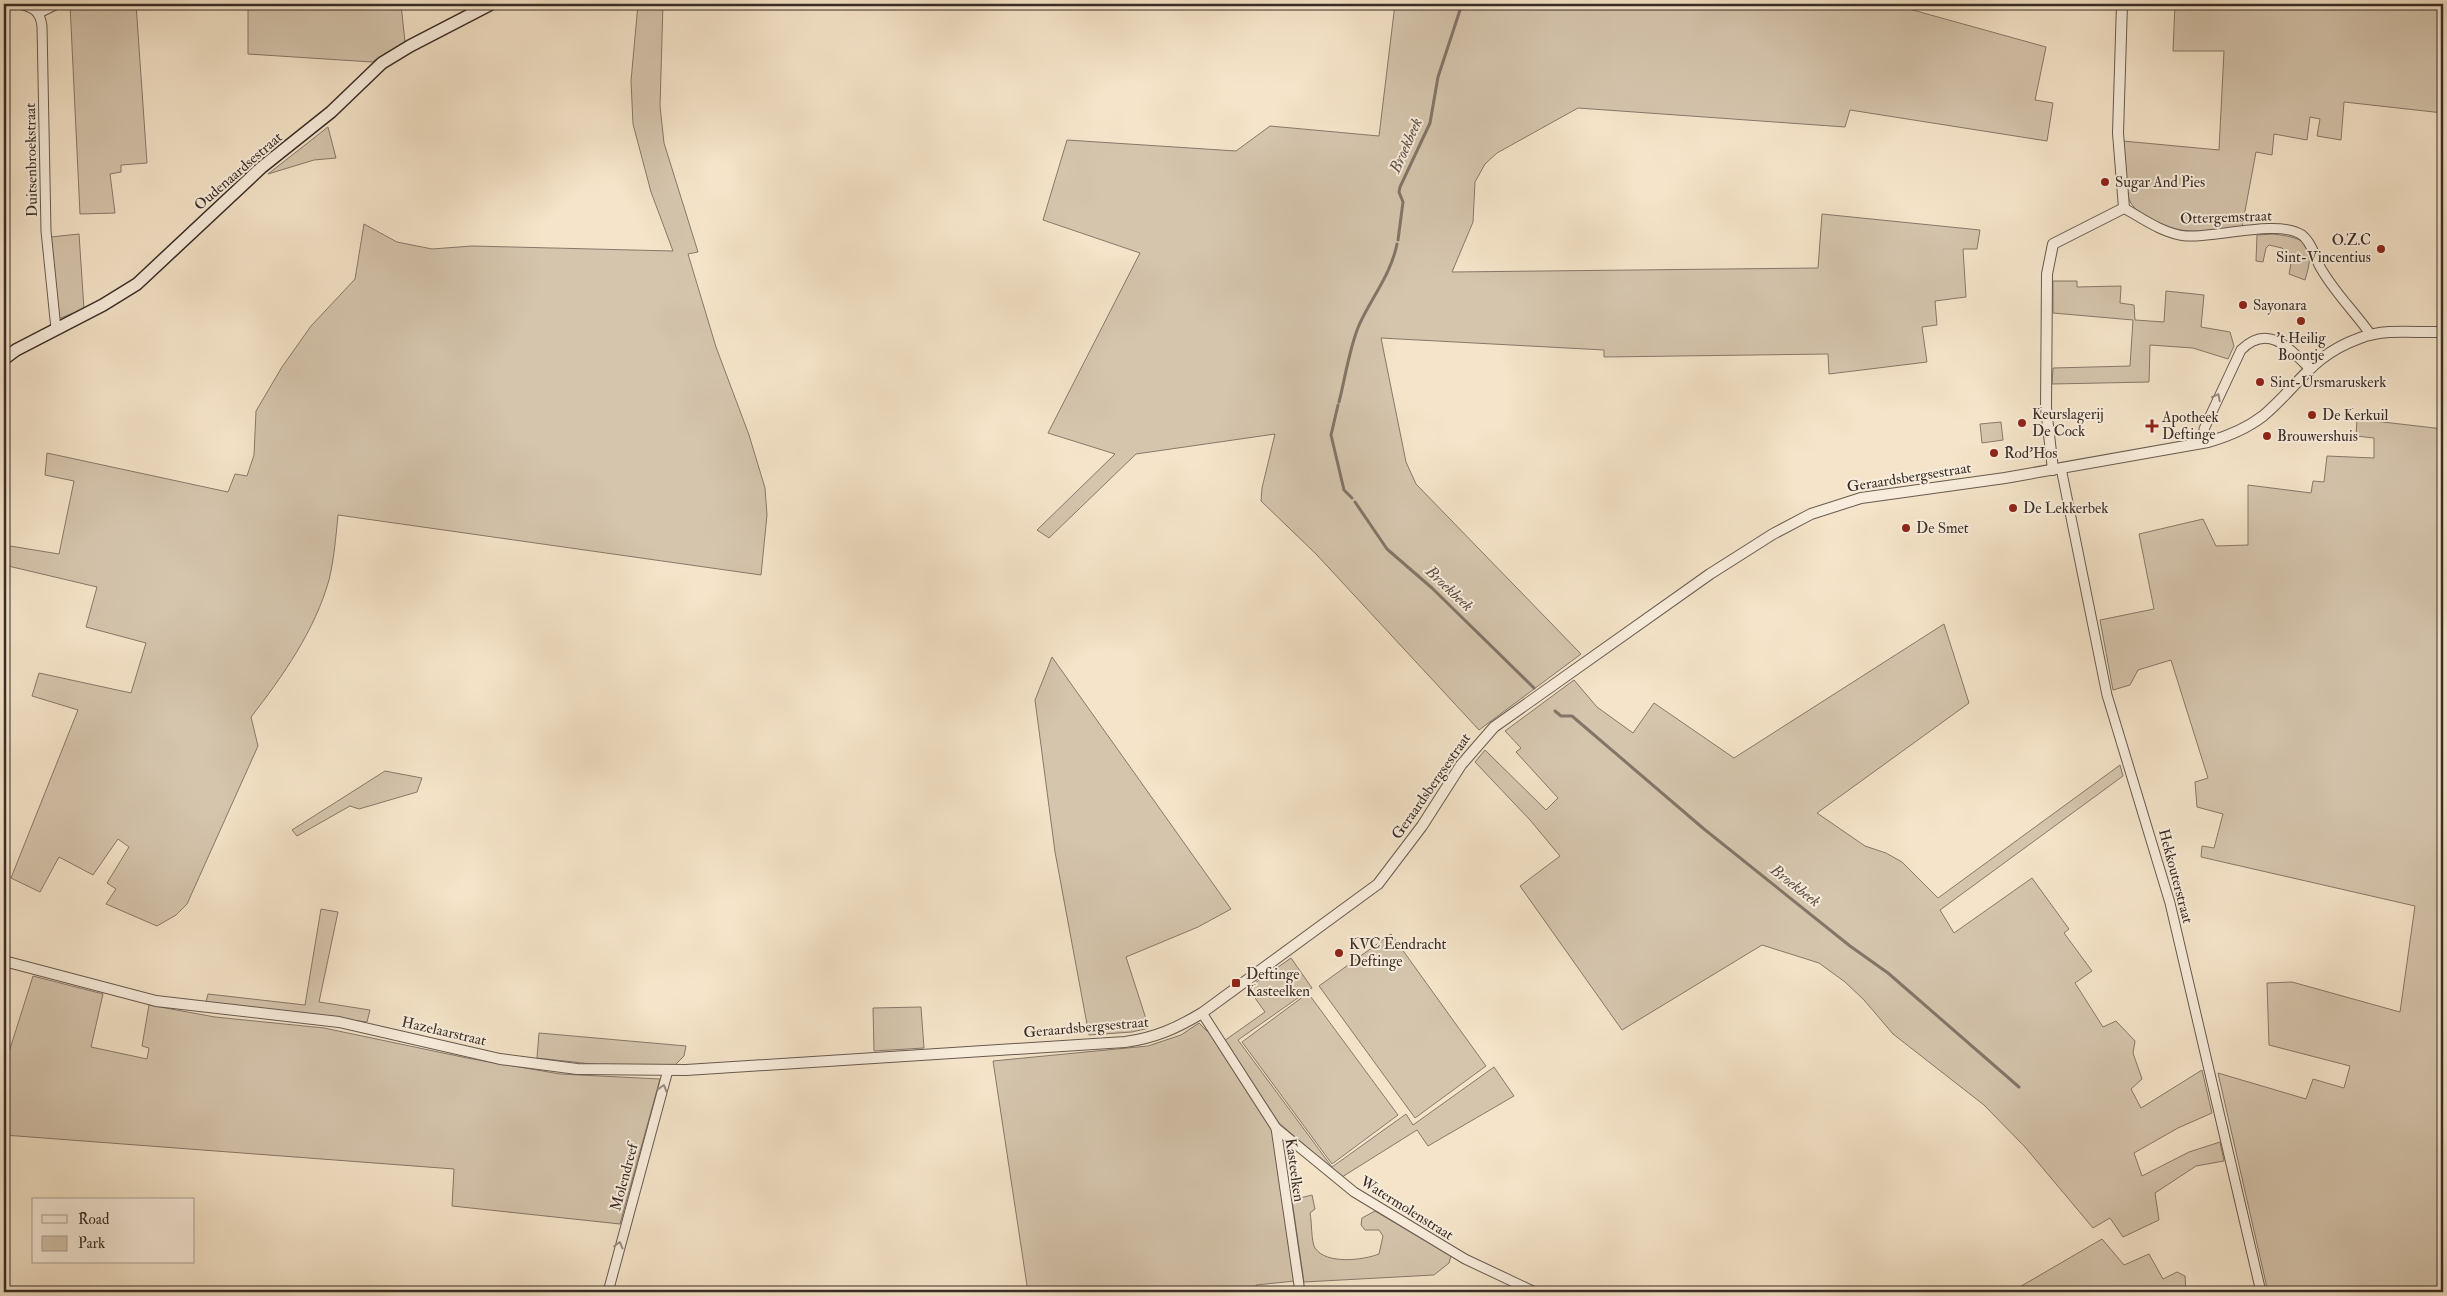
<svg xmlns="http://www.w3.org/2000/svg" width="2447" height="1296" font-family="'IM FELL Double Pica',serif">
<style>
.green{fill:#d5c5ad;stroke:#87786a}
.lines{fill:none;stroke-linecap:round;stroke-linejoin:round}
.stream{stroke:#837567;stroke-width:3}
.minor-casing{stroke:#685a50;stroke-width:11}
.tertiary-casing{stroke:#685a50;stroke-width:12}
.secondary-casing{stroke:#392c27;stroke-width:14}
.minor{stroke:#f8eddc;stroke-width:9}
.tertiary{stroke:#f8eddc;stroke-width:10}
.secondary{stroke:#f8eddc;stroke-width:11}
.oneway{stroke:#988c82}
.poi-dot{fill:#8f2418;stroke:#f8eddc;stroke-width:2}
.labels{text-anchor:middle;stroke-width:4;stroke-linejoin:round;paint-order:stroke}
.street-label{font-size:15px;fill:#392c27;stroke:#f8eddc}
.poi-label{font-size:15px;fill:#392c27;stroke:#f8eddc;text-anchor:start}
.water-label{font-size:16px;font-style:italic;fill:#5e5047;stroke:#f8eddc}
</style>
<rect width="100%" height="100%" fill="#f5e4c9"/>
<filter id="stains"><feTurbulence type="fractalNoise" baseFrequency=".004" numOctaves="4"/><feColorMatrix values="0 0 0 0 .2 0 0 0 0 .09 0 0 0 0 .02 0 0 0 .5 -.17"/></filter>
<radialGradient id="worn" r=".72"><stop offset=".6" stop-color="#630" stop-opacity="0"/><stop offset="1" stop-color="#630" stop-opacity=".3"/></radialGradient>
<g class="green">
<path d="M70,4H136L147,163L121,165V172L110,174L115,213L80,214Z"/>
<path d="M248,4H401L405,42L372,62L248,54Z"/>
<path d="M638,4H663L660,106L664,143L698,252L688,254L716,347L749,435L765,488L767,515L761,575L338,515C336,536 334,559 329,580C315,630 283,676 251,717L258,746L187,904L176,915L157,926L106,904L116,889L107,883L129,847L118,839L93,875L59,857L40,892L11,878L78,710L32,696L39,673L131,693L146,643L86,627L97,587L4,565V545L59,554L74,481L45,475L47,453L228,492L235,474L247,476L254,455L256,411L282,367L311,326L355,279L364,224L397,242L432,249L472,246L673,251L651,192L633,124L631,81Z"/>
<path d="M1395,4H1891L2046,47L2035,100L2053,103L2047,141L1850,110L1845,127L1578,108L1497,153L1485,164L1475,182L1473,222L1452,272L1818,268L1822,214L1980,230L1977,249H1963L1966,297L1935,301L1937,325L1922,327L1927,362L1829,374L1828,354L1604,357V350L1381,338L1406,462L1416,484L1581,654L1479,730L1316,554L1261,501L1262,488L1275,434L1136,454L1049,538L1037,530L1115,454L1048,433L1140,253L1043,220L1067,140L1236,151L1270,126L1379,136Z"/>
<path d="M2175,4H2443V113L2344,102L2341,140L2317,136L2320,119L2310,117L2307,140L2274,134L2272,155L2256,152L2242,227C2207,231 2180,237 2148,218C2141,213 2132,208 2129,199C2124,181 2125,160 2123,141L2219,150L2224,51H2173Z"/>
<path d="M328,127L336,158L314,160L268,174Z"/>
<path d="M79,234L84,309L58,319L51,237Z"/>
<path d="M2273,234C2308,238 2316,245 2305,280L2289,274L2292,258L2282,248L2269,245L2266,248L2263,262L2256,261L2257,235Z"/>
<path d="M2053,281H2077V287L2121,286L2120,303L2134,305L2135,320L2164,322L2166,291L2204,295L2201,327L2230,332L2234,346L2228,359L2193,348L2150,345L2149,382L2052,384L2053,368L2130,366L2133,320L2053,313Z"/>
<path d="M2357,419L2443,429V1292H2268L2218,1073L2306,1099L2313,1079L2344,1088L2350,1066L2269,1045L2267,983L2292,982L2400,1012L2415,906L2201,857L2202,846L2214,848L2223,814L2197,807L2195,782L2208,778L2171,660L2138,670L2130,685L2113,690L2100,620L2154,609L2139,534L2203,519L2216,546L2248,545V485L2311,493L2313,481L2324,482L2327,456L2374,458V438L2356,436Z"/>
<path d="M2001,422L2003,440L1982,443L1980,424Z"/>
<path d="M1944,624L1969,703L1817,813L1865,846L1886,853L1902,862L1938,898L2120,765L2123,776L1940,910L1954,933L2032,878L2069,929L2064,933L2092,971L2075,983L2103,1027L2116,1021L2135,1041L2133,1053L2142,1079L2131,1089L2141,1108L2202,1070L2212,1113L2178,1128L2134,1153L2142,1176L2189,1152L2220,1142L2224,1161L2196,1166L2155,1193L2159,1220L2123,1237L2110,1218L2093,1228L2025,1147L1984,1105L1893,1034L1864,1000L1845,982L1819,963L1762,945L1622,1030L1520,886L1560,856L1530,820L1475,762L1485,750L1546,810L1558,798L1516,752L1521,748L1505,731L1574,680L1597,707L1633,733L1654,703L1734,758Z"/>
<path d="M1052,657L1231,909L1198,927L1126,957L1149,1028L1132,1032L1089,1035L1055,852L1035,700Z"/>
<path d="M385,771L422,778L417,792L359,809L350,806L297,836L292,830Z"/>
<path d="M321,909L338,912L319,1002L370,1010L367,1022L206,1002L208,994L305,1005Z"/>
<path d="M1391,934L1486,1066L1415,1118L1319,986Z"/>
<path d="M1291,958L1312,988L1238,1040L1332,1167L1406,1114L1413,1125L1494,1067L1514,1096L1428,1146L1417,1130L1342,1177L1279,1123L1224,1041L1265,1012L1248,988Z"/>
<path d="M33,976L103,994L91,1047L147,1059L149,1048L142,1046L149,1005L215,1017L324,1028L467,1058L560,1074L660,1079L620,1224L452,1206L454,1169L4,1135V1068Z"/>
<path d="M1308,993L1398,1115L1332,1164L1242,1042Z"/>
<path d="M921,1007L924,1048L874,1051L873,1008Z"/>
<path d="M1199,1023L1210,1034L1272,1130L1295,1281L1256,1285L1257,1292H1028L993,1061L1148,1046L1181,1035Z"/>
<path d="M539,1033L686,1046L684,1056L675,1065H601L537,1058Z"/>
<path d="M1312,1195L1315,1209L1310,1213C1312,1221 1311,1242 1315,1248C1326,1265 1364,1260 1379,1254L1383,1236L1379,1230H1365L1361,1225L1362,1218L1375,1211L1451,1256L1449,1263L1434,1275L1304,1282L1292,1200Z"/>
<path d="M2102,1239L2124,1265L2149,1254L2163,1279L2177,1272L2185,1276L2186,1292H2011Z"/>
</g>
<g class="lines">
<g class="stream">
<path d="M1398,240L1403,202L1399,192L1400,187L1430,123L1438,77L1462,4"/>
<path d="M1339,402C1345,379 1350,344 1360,323C1372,297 1391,274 1397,244"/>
<path d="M1338,405L1331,435L1344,490L1352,498"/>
<path d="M1355,502L1387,549L1432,588L1534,688"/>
<path d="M1555,711L1561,716H1572L1704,829L1850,946L1888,973L2019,1087"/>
</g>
<g class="minor-casing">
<g id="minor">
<path d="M20,4C34,8 40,11 42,26L46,231L56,329"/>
<path d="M39,13L57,4"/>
<path d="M2124,208C2143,219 2164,234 2186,236C2214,238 2280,219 2302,235C2311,242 2315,256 2319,265C2332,290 2355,312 2371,335"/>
<path d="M2208,442L2204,429L2241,350C2268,323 2289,348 2309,368"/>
<path d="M2061,468L2107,695L2170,903L2261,1292"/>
<path d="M1202,1013L1276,1128L1300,1292"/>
<path d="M1276,1128L1354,1192L1465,1259L1535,1292"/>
<path d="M608,1292L668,1070"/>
</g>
</g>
<g class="tertiary-casing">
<g id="tertiary">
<path d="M2053,470L2046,408L2047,274L2053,244L2124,208L2118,133L2122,4"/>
<path d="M4,961L156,1001L339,1022L500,1059L577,1069L686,1070L1125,1042C1155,1038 1177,1028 1202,1013L1378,884L1422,826L1461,765L1494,727L1710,574L1773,534L1811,514L1861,498L2005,478L2208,442C2229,436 2246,429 2263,416C2300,385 2310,356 2360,338C2386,328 2416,333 2443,332"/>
</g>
</g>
<g class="secondary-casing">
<path id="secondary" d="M4,359L16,350L103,305L137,284L262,167L331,112L382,63L410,46L491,4"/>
</g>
<use href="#minor" class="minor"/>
<use href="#tertiary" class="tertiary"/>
<use href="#secondary" class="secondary"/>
</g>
<defs><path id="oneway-chevron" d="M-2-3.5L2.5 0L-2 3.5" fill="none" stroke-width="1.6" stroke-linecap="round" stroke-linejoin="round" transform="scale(1.25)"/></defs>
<g class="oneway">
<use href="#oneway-chevron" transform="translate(2217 397) rotate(-63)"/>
<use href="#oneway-chevron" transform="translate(663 1088) rotate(-74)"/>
<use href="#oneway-chevron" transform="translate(619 1245) rotate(-75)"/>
</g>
<g class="poi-dot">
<circle cx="2105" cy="182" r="5"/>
<circle cx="2381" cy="249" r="5"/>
<circle cx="2243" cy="305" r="5"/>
<circle cx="2301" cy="321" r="5"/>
<circle cx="2260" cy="382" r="5"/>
<circle cx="2312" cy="415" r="5"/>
<circle cx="2022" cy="423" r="5"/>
<path d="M2149.5 418.5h5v5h5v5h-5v5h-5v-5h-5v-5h5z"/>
<circle cx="2267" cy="436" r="5"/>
<circle cx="1994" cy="453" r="5"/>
<circle cx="2013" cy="508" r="5"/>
<circle cx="1906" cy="528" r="5"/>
<circle cx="1339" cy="953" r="5"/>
<rect x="1231" y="978" width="10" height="10" rx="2.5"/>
</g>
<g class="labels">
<g class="street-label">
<text transform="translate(31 160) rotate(-91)" y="5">Duitsenbroekstraat</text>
<text transform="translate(238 171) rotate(-41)" y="5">Oudenaardsestraat</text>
<text transform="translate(2226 217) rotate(-2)" y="5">Ottergemstraat</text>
<text transform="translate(1909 477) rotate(-9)" y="5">Geraardsbergsestraat</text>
<text transform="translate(1431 786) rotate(-55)" y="5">Geraardsbergsestraat</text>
<text transform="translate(2176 876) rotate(75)" y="5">Hekkouterstraat</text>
<text transform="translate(1086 1027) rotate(-5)" y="5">Geraardsbergsestraat</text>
<text transform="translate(444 1031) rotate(13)" y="5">Hazelaarstraat</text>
<text transform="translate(1295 1170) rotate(82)" y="5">Kasteelken</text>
<text transform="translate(624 1177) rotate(-75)" y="5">Molendreef</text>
<text transform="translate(1407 1208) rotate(32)" y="5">Watermolenstraat</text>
</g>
<g class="poi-label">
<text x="2115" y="187">Sugar And Pies</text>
<text x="2371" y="245" text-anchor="end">O.Z.C<tspan x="2371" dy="17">Sint-Vincentius</tspan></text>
<text x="2253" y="310">Sayonara</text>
<text x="2301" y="343" text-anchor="middle">'t Heilig<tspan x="2301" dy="17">Boontje</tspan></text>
<text x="2270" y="387">Sint-Ursmaruskerk</text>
<text x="2032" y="419">Keurslagerij<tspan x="2032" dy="17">De Cock</tspan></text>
<text x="2322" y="420">De Kerkuil</text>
<text x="2162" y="422">Apotheek<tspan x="2162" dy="17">Deftinge</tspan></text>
<text x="2277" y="441">Brouwershuis</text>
<text x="2004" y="458">Rod'Hos</text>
<text x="2023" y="513">De Lekkerbek</text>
<text x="1916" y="533">De Smet</text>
<text x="1349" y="949">KVC Eendracht<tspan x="1349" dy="17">Deftinge</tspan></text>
<text x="1246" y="979">Deftinge<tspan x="1246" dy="17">Kasteelken</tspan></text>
</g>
<g class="water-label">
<text transform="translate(1405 145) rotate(-66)" y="6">Broekbeek</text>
<text transform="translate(1450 588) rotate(43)" y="6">Broekbeek</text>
<text transform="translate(1796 885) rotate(38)" y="6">Broekbeek</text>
</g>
</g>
<rect width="2447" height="1296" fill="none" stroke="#f5e4c9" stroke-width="20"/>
<rect x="5" y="5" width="2437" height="1286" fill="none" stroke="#392c27" stroke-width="2.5"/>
<rect x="10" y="10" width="2427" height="1276" fill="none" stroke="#392c27"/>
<rect x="32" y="1198" width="162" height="65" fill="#f8eddc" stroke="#aca094"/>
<rect x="42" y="1215" width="25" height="8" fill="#f8eddc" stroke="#aca094"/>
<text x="78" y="1224" font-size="15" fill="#392c27">Road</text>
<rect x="42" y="1236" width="25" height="15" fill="#d5c5ad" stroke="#aca094"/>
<text x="78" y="1248" font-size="15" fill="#392c27">Park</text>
<rect width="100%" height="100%" filter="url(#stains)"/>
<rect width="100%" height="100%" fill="url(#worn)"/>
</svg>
